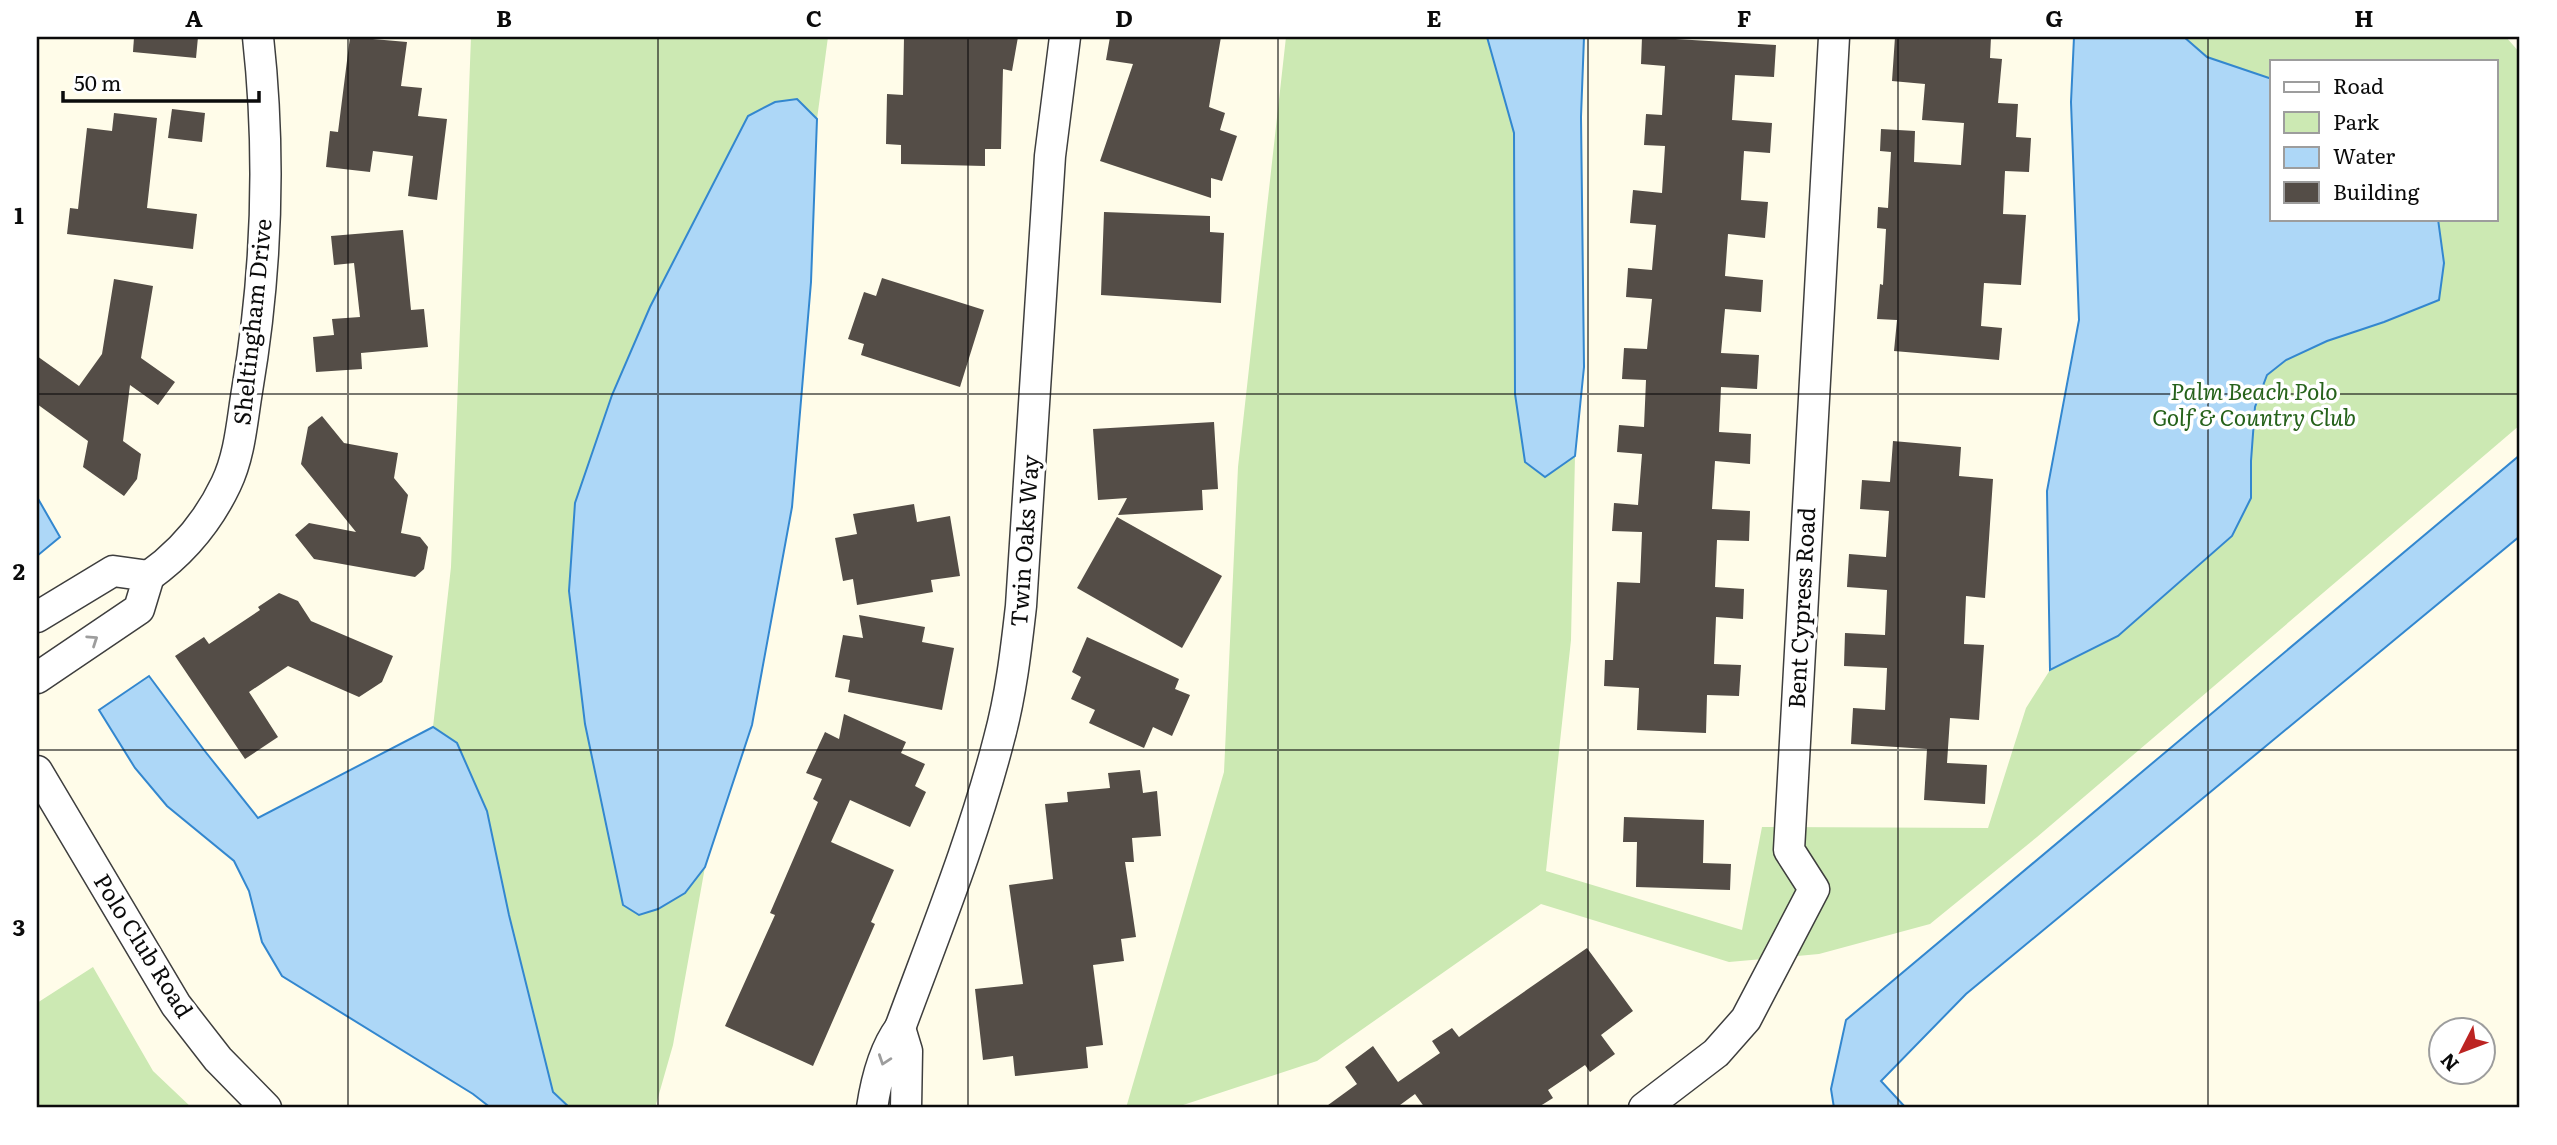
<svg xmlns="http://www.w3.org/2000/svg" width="2557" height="1145" font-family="Literata,serif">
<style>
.green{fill:#cce9b3;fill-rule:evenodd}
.water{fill:#add7f7;stroke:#3387cf;stroke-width:2}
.building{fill:#544d47}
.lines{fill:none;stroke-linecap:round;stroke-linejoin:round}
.minor-casing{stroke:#3e3e3e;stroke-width:33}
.minor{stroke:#fff;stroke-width:30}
.oneway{stroke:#9d9d9d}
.grid{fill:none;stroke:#0b0b0b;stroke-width:2;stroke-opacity:0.55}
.labels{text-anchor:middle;stroke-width:7;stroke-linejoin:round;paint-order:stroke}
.street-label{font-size:23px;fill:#0b0b0b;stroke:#fff}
.park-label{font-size:23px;font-style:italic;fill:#26621b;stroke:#fff}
.neatline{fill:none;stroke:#0b0b0b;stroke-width:2.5}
.grid-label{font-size:23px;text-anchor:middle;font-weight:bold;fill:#0b0b0b}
</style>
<rect width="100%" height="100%" fill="#fffce9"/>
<g class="green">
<path d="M471,37H828L817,119L811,282L792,507L752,725L705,867L673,1045L655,1108H538L509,915L487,811L433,727L451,567Z"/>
<path d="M1286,37H1584L1581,117L1584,367L1575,456L1571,640L1546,871L1742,930L1762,827L1988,828L2026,708L2050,670L2047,491L2079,320L2071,102L2074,37H2506L2520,53V425L2037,837L1930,924L1819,954L1729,962L1541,904L1317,1061L1174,1108H1126L1224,772L1238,467ZM2272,61H2496V219H2272Z"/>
<path d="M93,967L153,1071L192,1108H37V1003Z"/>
</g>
<g class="water">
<path d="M1487,37H1584L1581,117L1584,367L1575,456L1545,477L1525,462L1515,394L1514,133Z"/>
<path d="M2074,37H2184L2207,57L2272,79V219H2438L2444,263L2439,300L2384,322L2327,341L2286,360L2267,375L2255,407L2251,461V498L2232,536L2118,636L2050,670L2047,491L2079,320L2071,102Z"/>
<path d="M797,99L817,119L811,282L792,507L752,725L705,867L685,893L658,909L639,915L623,905L585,724L569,591L575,503L612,395L650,307L748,116L775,102Z"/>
<path d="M2520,455V536L1966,994L1881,1081L1906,1108H1834L1831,1089L1846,1020Z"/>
<path d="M37,497L60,537L37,556Z"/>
<path d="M149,676L204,750L258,818L433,727L457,743L487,811L509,915L553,1092L570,1108H491L473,1094L282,976L262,942L249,891L234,861L167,806L135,768L99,710Z"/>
</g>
<g class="building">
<path d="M134,37H198L196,58L133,52Z"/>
<path d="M350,37L407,42L401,86L422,88L418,116L447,119L437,200L408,196L413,156L373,151L370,172L326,167L330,131L338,132Z"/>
<path d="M904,37H1018L1012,71L1003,69L1001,149H985V166L901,164V145L886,144L887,94L903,95Z"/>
<path d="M1110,37H1221L1209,107L1225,113L1220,130L1237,136L1222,181L1211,178V198L1100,161L1133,64L1106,60Z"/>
<path d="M1642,37L1776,45L1774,77L1735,75L1732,120L1772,123L1770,153L1744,151L1741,200L1768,202L1765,238L1728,234L1725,276L1763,280L1761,312L1725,309L1721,353L1759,355L1757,389L1721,387L1719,432L1751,434L1750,464L1715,461L1712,509L1750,511L1749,541L1717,540L1715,587L1744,589L1743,619L1716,617L1714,664L1741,665L1739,696L1707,695L1706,733L1637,730L1639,688L1604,686L1605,660H1613L1617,582L1640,583L1642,532L1612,531L1614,503L1638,505L1642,454L1617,452L1619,425L1644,427L1646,380L1622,379L1624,348L1647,349L1652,299L1626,297L1628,268L1652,270L1656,225L1630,223L1633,190L1662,193L1665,146L1644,145L1646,114L1662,115L1665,66L1641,64Z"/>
<path d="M1895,37H1991L1990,58L2002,59L1998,103L2018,104L2016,137L2031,138L2029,172L2005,171L2003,214L2026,215L2021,285L1984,283L1981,326L2002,328L1999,360L1894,351L1897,320L1877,319L1880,284L1883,285L1886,229L1877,228L1878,207L1888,208L1891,152L1880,151L1881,129L1915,131L1914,162L1961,165L1964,123L1922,120L1925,84L1892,81Z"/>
<path d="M172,109L205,113L202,142L168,138Z"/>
<path d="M114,113L157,118L147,208L197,214L193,249L67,234L70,208L78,209L87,128L112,131Z"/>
<path d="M1104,212L1210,216V232L1224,233L1221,303L1101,295Z"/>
<path d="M403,230L411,310L424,309L428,347L361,353L362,369L316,372L313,337L334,335L332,319L360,317L354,263L334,265L331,236Z"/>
<path d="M882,278L984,310L960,387L861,355L864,344L848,339L864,292L876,296Z"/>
<path d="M114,279L153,286L141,358L175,382L158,405L130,385L123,441L141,454L137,479L124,496L83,467L88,441L37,404V356L79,386L102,354Z"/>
<path d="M322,416L344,443L398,453L394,478L408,495L401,533L420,537L428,547L424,569L415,577L314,559L295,535L309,523L356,532L301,464L308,427Z"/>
<path d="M1214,422L1218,489L1202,490L1203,510L1118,515L1127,498L1098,500L1093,429Z"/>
<path d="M1893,441L1961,447L1959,476L1993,479L1985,598L1966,596L1964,644L1984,645L1979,720L1950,718L1947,763L1987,765L1985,804L1924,800L1927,749L1851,744L1853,708L1885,710L1887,668L1844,666L1845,633L1885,635L1887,590L1847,587L1849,554L1886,557L1889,511L1860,509L1862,480L1890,482Z"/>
<path d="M914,504L917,522L950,516L960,576L931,580L933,592L857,605L853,579L843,581L835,538L857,534L853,514Z"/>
<path d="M1117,517L1222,576L1182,648L1077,588Z"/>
<path d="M279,593L298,601L311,621L393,656L382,682L359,697L288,666L249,692L278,737L245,759L175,656L204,637L209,644L260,610L258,607Z"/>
<path d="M859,615L925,627L922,642L954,648L942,710L848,692L850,680L835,677L843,635L863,638Z"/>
<path d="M1087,637L1179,679L1175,689L1190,695L1172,736L1153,727L1144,748L1089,723L1095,710L1071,699L1081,677L1072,672Z"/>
<path d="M844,714L906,742L901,753L925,764L915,786L926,792L910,827L850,800L831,842L894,870L871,922L875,924L813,1066L725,1026L775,915L770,913L818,802L813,799L822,779L806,773L825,732L839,739Z"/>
<path d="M1140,770L1143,793L1157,791L1161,836L1132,838L1134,862H1125L1136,937L1121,939L1124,961L1093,965L1103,1045L1086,1047L1088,1068L1015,1076L1013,1056L983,1060L975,989L1023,984L1009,885L1053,879L1045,804L1068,802L1067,792L1110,788L1108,773Z"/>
<path d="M1624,817L1704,820L1703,863L1731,864L1730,890L1636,887L1637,842H1623Z"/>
<path d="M1587,948L1633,1011L1601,1035L1615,1054L1590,1072L1585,1065L1548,1090L1553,1098L1537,1108H1425L1415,1094L1396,1108H1324L1357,1084L1345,1067L1373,1046L1398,1082L1440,1053L1432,1041L1452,1028L1459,1037Z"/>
</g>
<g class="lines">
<g class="minor-casing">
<g id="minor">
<path d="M149,576C184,551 208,522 226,484C240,455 242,421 247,391C267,273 271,155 258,37"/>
<path d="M37,617L113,571L149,576L139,609L37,678"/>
<path d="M37,771L176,1005L218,1059L266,1108"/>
<path d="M900,1028C935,933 974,837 999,739C1011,695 1016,650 1021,606L1050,156L1065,37"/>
<path d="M872,1108C876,1081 883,1051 900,1028L907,1051L906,1108"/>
<path d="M1644,1108L1716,1053L1746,1019L1814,889L1789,850L1834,37"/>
</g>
</g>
<use href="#minor" class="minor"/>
</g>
<defs><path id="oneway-chevron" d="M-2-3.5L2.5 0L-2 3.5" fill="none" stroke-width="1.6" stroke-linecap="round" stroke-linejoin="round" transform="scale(1.75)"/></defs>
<g class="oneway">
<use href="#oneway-chevron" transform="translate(93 640) rotate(-34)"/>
<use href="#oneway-chevron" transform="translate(884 1060) rotate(109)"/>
</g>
<path class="grid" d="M348,37V1108M658,37V1108M968,37V1108M1278,37V1108M1588,37V1108M1898,37V1108M2208,37V1108M37,394H2520M37,750H2520"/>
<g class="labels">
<g class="street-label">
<text transform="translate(253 322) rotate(-84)" y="8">Sheltingham Drive</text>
<text transform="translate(1025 541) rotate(-86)" y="8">Twin Oaks Way</text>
<text transform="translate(1802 608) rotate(-87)" y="8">Bent Cypress Road</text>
<text transform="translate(143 946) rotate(58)" y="8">Polo Club Road</text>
</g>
<g class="park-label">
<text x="2254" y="400">Palm Beach Polo<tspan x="2254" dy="26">Golf &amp; Country Club</tspan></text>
</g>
</g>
<rect width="2557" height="1145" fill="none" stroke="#ffffff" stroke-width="77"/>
<rect x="2270" y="60" width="228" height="161" fill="#ffffff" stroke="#9d9d9d" stroke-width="2"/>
<rect x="2284" y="82" width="35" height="10" fill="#ffffff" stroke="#9d9d9d" stroke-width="2"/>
<text x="2333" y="94" font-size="21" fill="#0b0b0b">Road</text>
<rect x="2284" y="112" width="35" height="21" fill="#cce9b3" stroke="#9d9d9d" stroke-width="2"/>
<text x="2333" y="130" font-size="21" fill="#0b0b0b">Park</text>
<rect x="2284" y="147" width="35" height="21" fill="#add7f7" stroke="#9d9d9d" stroke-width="2"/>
<text x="2333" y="164" font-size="21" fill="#0b0b0b">Water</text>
<rect x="2284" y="182" width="35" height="21" fill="#544d47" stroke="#9d9d9d" stroke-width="2"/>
<text x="2333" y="200" font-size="21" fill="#0b0b0b">Building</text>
<g transform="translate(2462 1051) rotate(228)"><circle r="33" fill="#ffffff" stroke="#9d9d9d" stroke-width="2"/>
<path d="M0-5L12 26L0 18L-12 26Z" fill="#bc2422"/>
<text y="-10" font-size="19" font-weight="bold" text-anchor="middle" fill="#0b0b0b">N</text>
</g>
<path d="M63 91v10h196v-10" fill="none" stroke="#0b0b0b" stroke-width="3.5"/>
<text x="74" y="91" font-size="21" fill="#0b0b0b" stroke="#ffffff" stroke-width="5" paint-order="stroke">50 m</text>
<rect x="38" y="38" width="2480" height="1068" class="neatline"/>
<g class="grid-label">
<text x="194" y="27">A</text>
<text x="504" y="27">B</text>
<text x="814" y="27">C</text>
<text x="1124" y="27">D</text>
<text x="1434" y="27">E</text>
<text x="1744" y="27">F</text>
<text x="2054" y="27">G</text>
<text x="2364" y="27">H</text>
<text x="19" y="224">1</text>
<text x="19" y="580">2</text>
<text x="19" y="936">3</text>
</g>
</svg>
